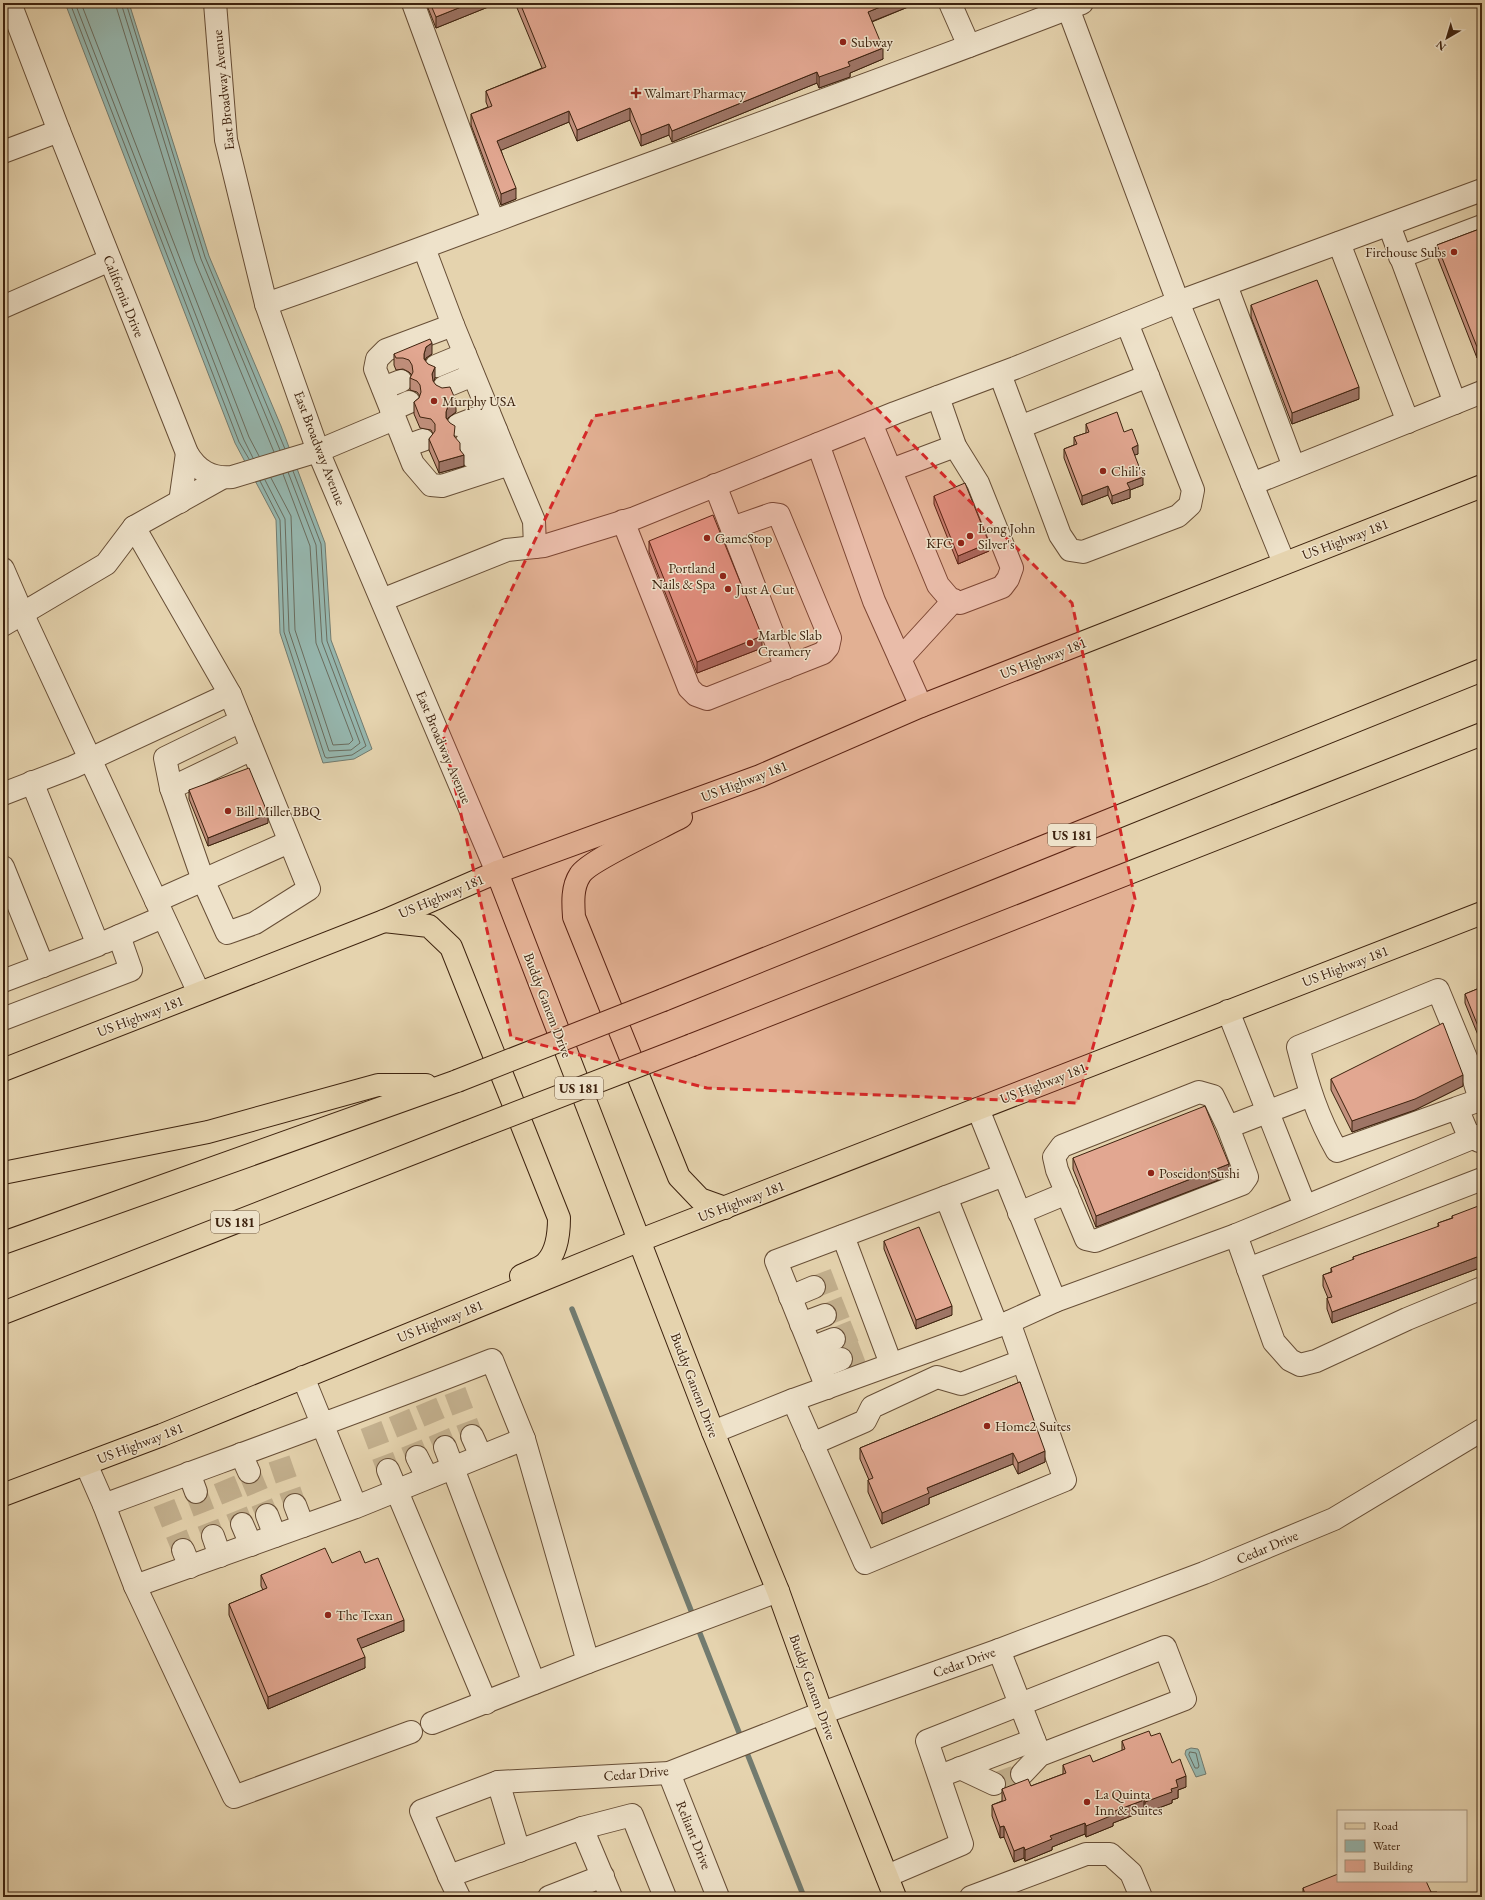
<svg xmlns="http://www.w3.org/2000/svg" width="1485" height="1900" font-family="'EB Garamond',serif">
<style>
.water{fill:#96b7af;stroke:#727b6f}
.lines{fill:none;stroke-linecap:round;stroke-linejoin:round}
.shore{stroke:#6a6c5e;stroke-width:1}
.stream{stroke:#727b6f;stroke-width:5.5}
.minor-tunnel{stroke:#c3b08e;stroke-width:22;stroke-dasharray:22 11;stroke-linecap:butt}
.minor-casing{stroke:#674e36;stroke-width:24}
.major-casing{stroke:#3d220e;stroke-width:24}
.highway-casing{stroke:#3d220e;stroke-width:24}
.minor{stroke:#eee2ca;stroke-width:22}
.major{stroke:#e5d3ae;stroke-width:22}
.highway{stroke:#e5d3ae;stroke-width:22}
.highway-bridge-casing{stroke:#3d220e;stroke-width:24;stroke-linecap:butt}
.highway-bridge{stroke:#e5d3ae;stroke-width:22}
.wall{fill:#c2907d;stroke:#3d220e}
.shaded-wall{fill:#9e7566;stroke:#3d220e}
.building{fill:#e2a791;stroke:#3d220e}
.marked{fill:#d62828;fill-opacity:0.2;stroke:#d62828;stroke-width:3;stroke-dasharray:8 5;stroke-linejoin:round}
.poi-dot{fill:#8f2418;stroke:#eee2ca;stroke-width:1.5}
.labels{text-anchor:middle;stroke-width:3;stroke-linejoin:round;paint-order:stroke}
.shield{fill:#eee2ca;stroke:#725c46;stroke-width:1}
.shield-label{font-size:13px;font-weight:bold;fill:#3d220e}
.poi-label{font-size:14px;fill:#3d220e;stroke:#eee2ca;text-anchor:start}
.street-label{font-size:14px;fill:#3d220e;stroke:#eee2ca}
</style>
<rect width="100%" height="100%" fill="#e5d3ae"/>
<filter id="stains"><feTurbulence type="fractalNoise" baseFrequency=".005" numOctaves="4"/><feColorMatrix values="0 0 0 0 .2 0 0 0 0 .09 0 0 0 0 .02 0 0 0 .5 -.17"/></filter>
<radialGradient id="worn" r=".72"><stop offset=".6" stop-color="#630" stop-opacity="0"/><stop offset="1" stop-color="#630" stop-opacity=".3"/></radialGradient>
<g class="water">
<path d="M65,3H129L209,256L281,426L325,543L331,640L372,749L354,759L323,763L280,633L276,520L235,443Z"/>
<path d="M1191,1748L1198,1749L1199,1751L1206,1774L1196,1777L1185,1754L1186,1750Z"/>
</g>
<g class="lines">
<g class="shore">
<path d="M70,3L239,442L249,459"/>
<path d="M75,3L244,440L253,458"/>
<path d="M81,3L249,437L259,456"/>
<path d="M115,3L195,261L274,452"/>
<path d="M121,3L201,259L280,450"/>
<path d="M126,3L205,257L285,449"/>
<path d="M271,478L291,516L295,630L333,745L349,744L353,740L316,643L310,546L283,474"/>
<path d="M265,480L285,519L289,631L329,751L351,750L360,743L322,642L316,545L288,472"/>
<path d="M260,481L280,520L284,632L325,757L327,758L352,755L366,746L327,641L321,544L293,471"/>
<path d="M1190,1752L1196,1753L1199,1766L1198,1768H1195L1189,1755Z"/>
</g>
<g class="stream">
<path d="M572,1309L694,1618"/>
<path d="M697,1626L742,1740"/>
<path d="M745,1748L804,1897"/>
</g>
<g class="minor-tunnel">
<path d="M814,1287L843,1276"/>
<path d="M825,1315L855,1303"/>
<path d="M834,1339L864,1327"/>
<path d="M841,1359L870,1348"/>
<path d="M455,1391L472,1436"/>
<path d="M426,1402L445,1447"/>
<path d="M399,1413L417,1457"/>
<path d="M371,1425L388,1470"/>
<path d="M279,1459L295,1505"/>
<path d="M249,1472L267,1515"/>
<path d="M224,1480L242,1524"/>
<path d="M196,1492L213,1536"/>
<path d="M164,1503L183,1550"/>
<path d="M994,1784L1022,1774"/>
</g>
<g class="minor-casing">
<g id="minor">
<path d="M10,3L59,131L187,453C197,470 211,479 232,477L318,451L394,419"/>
<path d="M215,3L226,140L266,304L318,451L497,872"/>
<path d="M413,3L493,221"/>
<path d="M950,3L969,46"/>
<path d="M1068,8L1178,302L1284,563"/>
<path d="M3,152L59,131"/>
<path d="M1389,225L1455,403"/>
<path d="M1339,243L1408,422"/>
<path d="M424,248L453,325L386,350L377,359L375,369L413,464L431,485L442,486L510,464L534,521L535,547"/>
<path d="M1400,257L1482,226"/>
<path d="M1226,285L1294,467"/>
<path d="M266,304C368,269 469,230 570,193C741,130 912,69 1082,3"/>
<path d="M3,307L110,260"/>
<path d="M453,325L510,464"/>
<path d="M436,366L465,354"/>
<path d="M1000,374L1060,535L1070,550L1083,552L1178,516L1190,505L1193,490L1127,323"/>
<path d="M444,387L473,375"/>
<path d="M383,388L401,381"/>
<path d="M391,410L409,402"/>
<path d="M871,423L938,585L950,599L960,603L1002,587L1008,579L1012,568L978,483L955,446L938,397"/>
<path d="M458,425L489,413"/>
<path d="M1020,427L1148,376"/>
<path d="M466,443L496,430"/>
<path d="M818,444L874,601L921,706"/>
<path d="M406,446L423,440"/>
<path d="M472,457L502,445"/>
<path d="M891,470L955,446"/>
<path d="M1252,484L1482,392"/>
<path d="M715,485L786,668"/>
<path d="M180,502L187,453"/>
<path d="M623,521L689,688L696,695L707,699L823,653L828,647L830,638L779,515L772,514L732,528"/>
<path d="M134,527L230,694L309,889L255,923L227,933L203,880L171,788L252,749"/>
<path d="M3,569L23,615L199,993"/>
<path d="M382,600L507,550L544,546L635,518L895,413L1015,368L1178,302L1482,190"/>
<path d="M3,625L106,564L134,527L222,478"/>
<path d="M900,659L954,600"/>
<path d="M171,788L165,758L241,721"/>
<path d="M3,794L73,767L230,694"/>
<path d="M3,867L43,966"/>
<path d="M156,901L289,842"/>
<path d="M105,942L163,917"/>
<path d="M3,981L98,945L32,782"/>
<path d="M1228,1011L1305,1206"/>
<path d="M3,1019L131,970L119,936"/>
<path d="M1457,1108L1337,1151C1317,1116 1308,1086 1298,1047L1438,990L1471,1070L1480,1100L1457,1108L1470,1139"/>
<path d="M1228,1127L1247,1177L1242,1184L1095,1241L1086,1239L1057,1170L1054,1157L1062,1146L1199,1092L1213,1096L1228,1127L1311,1095"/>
<path d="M946,1197L1004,1175"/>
<path d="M1019,1213L1067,1193"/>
<path d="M1236,1235L1274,1342L1290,1360L1300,1365L1316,1361L1407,1319L1482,1288"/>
<path d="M843,1236L891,1364"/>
<path d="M1248,1269L1482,1179"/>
<path d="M790,1297L814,1287"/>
<path d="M1055,1301L1236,1235L1477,1136L1479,1141"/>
<path d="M801,1324L825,1315"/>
<path d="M811,1348L834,1339"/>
<path d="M819,1368L841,1359"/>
<path d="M303,1377L356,1507L135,1586L104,1505C233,1457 364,1410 492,1360L524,1439L356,1507"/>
<path d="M827,1388L776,1261L946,1197L997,1326"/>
<path d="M793,1400L865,1563L1065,1480L1009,1322"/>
<path d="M713,1432L793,1400L1009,1322L1055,1301L978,1109"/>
<path d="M472,1436L481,1456"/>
<path d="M812,1444L865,1421L872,1407L937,1377L961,1384L1022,1361"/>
<path d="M445,1447L534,1683"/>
<path d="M241,1454L249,1472"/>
<path d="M417,1457L427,1477"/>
<path d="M86,1464L104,1505"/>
<path d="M388,1470L486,1703"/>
<path d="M189,1473L196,1492"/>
<path d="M295,1505L303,1526"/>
<path d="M267,1515L275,1536"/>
<path d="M242,1524L251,1545"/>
<path d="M213,1536L220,1556"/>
<path d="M183,1550L190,1567"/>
<path d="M135,1586L234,1797L411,1732"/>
<path d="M999,1650L1040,1755"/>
<path d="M588,1662L778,1591"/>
<path d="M432,1723L588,1662L524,1439"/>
<path d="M960,1768L994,1784"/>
<path d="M669,1773L718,1897"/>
<path d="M940,1776L1034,1740"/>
<path d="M498,1782L519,1851"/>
<path d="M582,1828L632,1815L665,1897"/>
<path d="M449,1876L421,1811L498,1782L669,1773L822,1713L999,1650L1204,1573L1334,1519L1482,1430"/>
<path d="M887,1876L962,1844L927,1741L1165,1647L1185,1699L1040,1755L1022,1774"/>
<path d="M459,1897L449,1876L582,1828L611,1897"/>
<path d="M549,1897L603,1876"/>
<path d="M971,1897L1086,1854H1110L1131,1873L1141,1897"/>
</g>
</g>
<g class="major-casing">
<g id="major">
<path d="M681,817C663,827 588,861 580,875C572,887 573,903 574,917L679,1177L700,1199L725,1208"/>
<path d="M497,872L713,1432L778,1591L822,1713L895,1897"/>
<path d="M384,921L429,926L451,947L559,1218C559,1233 557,1252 546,1263C540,1269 528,1272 521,1276"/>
<path d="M3,1070L384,921L497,872L760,776L921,706L1482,486"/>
<path d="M3,1495L162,1435L638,1241L1482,913"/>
</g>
</g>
<g class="highway-casing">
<g id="highway">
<path d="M663,1000L1482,670"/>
<path d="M692,1045L1482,734"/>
<path d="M3,1173L208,1132L378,1085H426"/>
<path d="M3,1243L457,1081"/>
<path d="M3,1313L467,1132"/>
</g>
</g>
<use href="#minor" class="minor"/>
<use href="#major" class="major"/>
<use href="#highway" class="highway"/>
<g class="highway-bridge-casing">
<g id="highway-bridge">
<path d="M457,1081L663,1000"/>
<path d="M467,1132L692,1045"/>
</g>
</g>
<use href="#highway-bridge" class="highway-bridge"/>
</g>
<g class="wall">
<path d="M426,3H498L436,28Z"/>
<path d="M515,3H908V7L872,22L883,59L850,73V77L819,88L817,83L672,142L669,135L641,146L630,120L577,141L569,122L501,150L516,199L501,205L471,125V114L488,107L486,102V91L542,68Z"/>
<path d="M1482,228L1477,358L1437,256V245Z"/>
<path d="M1251,305L1359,399L1292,424L1251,317Z"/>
<path d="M394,354H432L426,358L425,361L435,378L433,382L456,412L448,418L447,419L460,450L464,466L439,473L429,450V439L433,434L431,430L420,428L414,414V402L419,398L420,396L417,392L410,390V378L412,375L409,372L403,369L396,370L394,365Z"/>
<path d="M1086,424L1124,432L1138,454L1134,455L1143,485L1130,490V498L1112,504L1108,495L1082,505L1064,458V449L1074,445V437L1086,433Z"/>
<path d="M934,496L989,551L958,564L934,504Z"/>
<path d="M649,541L762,648L697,673L649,552Z"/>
<path d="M189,790L268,823L208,846L189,799Z"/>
<path d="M1482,987V1045L1465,1003V994Z"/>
<path d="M1331,1079L1463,1086L1415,1110L1352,1132L1331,1090Z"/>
<path d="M1073,1158L1229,1176L1096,1227L1073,1169Z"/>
<path d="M1482,1208V1267L1332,1323L1327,1309V1298H1328L1323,1286V1275L1331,1272V1268L1353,1260V1257L1438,1227V1223L1452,1218V1216Z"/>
<path d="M884,1241L952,1315L916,1329L884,1249Z"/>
<path d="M1020,1382L1045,1462L1018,1474L1013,1464L929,1498V1504L882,1524L868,1492V1480H869L860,1459V1448Z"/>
<path d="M332,1563H365L404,1631L361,1648L365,1668L268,1709L229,1615V1604L263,1590L261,1586V1575Z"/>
<path d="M1151,1736L1172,1763L1186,1787L1178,1790V1798L1172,1800V1803L1145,1813L1144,1811L1113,1823V1826L1086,1837L1085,1834L1052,1847V1850L1025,1861L1024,1858L1014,1862L1004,1837L1000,1838L992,1816V1805L1002,1801V1789L1031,1786L1063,1774V1765L1093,1762L1122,1751V1741Z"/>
<path d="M1303,1888L1431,1892L1440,1897H1303Z"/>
</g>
<g class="shaded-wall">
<path d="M471,3H498L436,28V17Z"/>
<path d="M890,3H908V7L868,23V12Z"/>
<path d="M883,48V59L850,73V77L819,88V77L848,62Z"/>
<path d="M817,72V83L672,142V131Z"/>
<path d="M630,108V120L577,141V130Z"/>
<path d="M569,111V122L497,152V141Z"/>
<path d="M4,113V122H3V114Z"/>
<path d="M669,124V135L641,146V135Z"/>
<path d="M516,188V199L501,205V194Z"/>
<path d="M432,343V354L426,358L424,365V354L426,347Z"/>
<path d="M1482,345V356L1477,358V347Z"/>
<path d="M435,367V378L432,385V374Z"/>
<path d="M1359,387V399L1292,424V413Z"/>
<path d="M456,401V412L448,418L446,423V412L448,406Z"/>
<path d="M1138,445V454L1132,456V448Z"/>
<path d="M464,455V466L439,473V462Z"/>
<path d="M1143,477V485L1130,490V498L1112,504V496L1127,483Z"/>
<path d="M1108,486V495L1082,505V496Z"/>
<path d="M989,543V551L958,564V556Z"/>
<path d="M762,636V648L697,673V662Z"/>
<path d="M268,814V823L208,846V838Z"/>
<path d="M1463,1075V1086L1415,1110L1352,1132V1121Z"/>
<path d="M1229,1164V1176L1096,1227V1216Z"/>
<path d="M1482,1255V1267L1332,1323V1312Z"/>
<path d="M952,1306V1315L916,1329V1320Z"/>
<path d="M1045,1451V1462L1018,1474V1463Z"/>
<path d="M1013,1453V1464L929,1498V1504L882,1524V1513L927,1488Z"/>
<path d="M404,1620V1631L357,1650V1639Z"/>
<path d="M365,1657V1668L268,1709V1697Z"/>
<path d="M1186,1776V1787L1178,1790V1798L1172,1800V1803L1145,1813V1802L1171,1789L1176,1780Z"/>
<path d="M1144,1800V1811L1113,1823V1826L1086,1837V1826L1112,1812Z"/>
<path d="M1085,1823V1834L1052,1847V1850L1025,1861V1850L1050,1836Z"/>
<path d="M1004,1826V1837L1000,1838V1827Z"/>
<path d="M1024,1847V1858L1014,1862V1851Z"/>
</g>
<g class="building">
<path d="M430,3H471L436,17Z"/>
<path d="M520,3H890L868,12L883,48L848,62L850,66L819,77L817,72L672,131L669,124L641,135L630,108L577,130L569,111L497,141L516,188L501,194L471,114L492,106L486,91L546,67Z"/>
<path d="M1482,228V345L1477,347L1437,245Z"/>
<path d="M1317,280L1359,387L1292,413L1251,305Z"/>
<path d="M430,339L432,343L426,347L424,354V359L428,364L435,367L432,374L433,381L436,385L442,388L450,387L456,401L448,406L446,412V418L450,423L455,426L454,436L460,443V450L464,455L439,462L429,439L435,431V424L431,419L420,417L414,402L419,398L421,392L420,385L417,381L410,378L413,372L412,365L409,360L403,358H396L394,354Z"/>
<path d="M1117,412L1124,432L1132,429L1138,445L1132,448L1143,477L1127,483L1130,489L1112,496L1108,486L1082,496L1064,449L1077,444L1074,437L1089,432L1086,424Z"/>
<path d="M965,483L989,543L958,556L934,496Z"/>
<path d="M713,515L762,636L697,662L649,541Z"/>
<path d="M249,768L268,814L208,838L189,790Z"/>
<path d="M1482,987V1036L1465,994Z"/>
<path d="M1443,1023L1463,1075L1415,1099L1352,1121L1331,1079Z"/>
<path d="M1205,1106L1229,1164L1096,1216L1073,1158Z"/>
<path d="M1481,1205L1482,1208V1255L1332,1312L1327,1298L1332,1297L1323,1275L1332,1272L1331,1268L1354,1259L1353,1257L1439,1226L1438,1223L1453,1218L1452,1216Z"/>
<path d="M919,1227L952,1306L916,1320L884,1241Z"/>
<path d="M1020,1382L1045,1451L1018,1463L1013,1453L927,1488L929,1493L882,1513L868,1480L873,1478L860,1448Z"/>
<path d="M325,1548L332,1563L360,1551L365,1563L378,1558L404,1620L357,1639L365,1657L268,1697L229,1604L267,1588L261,1575Z"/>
<path d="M1149,1731L1151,1736L1160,1733L1172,1763L1180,1759L1186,1776L1176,1780L1178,1787L1171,1789L1172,1792L1145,1802L1144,1800L1112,1812L1113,1815L1086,1826L1085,1823L1050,1836L1052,1839L1025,1850L1024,1847L1014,1851L1004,1826L1000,1827L992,1805L1006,1800L1002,1789L1028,1779L1031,1786L1066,1773L1063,1765L1090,1755L1093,1762L1125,1749L1122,1741Z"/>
<path d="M1338,1874V1881H1426L1431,1892H1437L1440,1897H1306L1303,1888Z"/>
</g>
<path class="marked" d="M839,371L1072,603L1135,899L1077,1103L707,1088L511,1037L443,734L594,416Z"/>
<g class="poi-dot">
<circle cx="843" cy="42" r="4"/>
<path d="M634 87h4v4h4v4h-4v4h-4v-4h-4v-4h4z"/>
<circle cx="1454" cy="252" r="4"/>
<circle cx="434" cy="401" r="4"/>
<circle cx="1103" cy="471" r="4"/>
<circle cx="970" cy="536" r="4"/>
<circle cx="707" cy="538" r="4"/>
<circle cx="961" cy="543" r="4"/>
<circle cx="723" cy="576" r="4"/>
<circle cx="728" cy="589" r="4"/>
<circle cx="750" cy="643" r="4"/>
<circle cx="228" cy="811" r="4"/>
<circle cx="1151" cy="1173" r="4"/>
<circle cx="987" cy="1426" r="4"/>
<circle cx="328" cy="1615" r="4"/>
<circle cx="1087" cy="1802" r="4"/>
</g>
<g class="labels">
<g class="shield">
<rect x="1048" y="824" width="48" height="22" rx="3"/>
<rect x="555" y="1077" width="48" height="22" rx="3"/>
<rect x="211" y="1211" width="48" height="22" rx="3"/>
</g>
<g class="shield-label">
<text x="1072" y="840">US 181</text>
<text x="579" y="1093">US 181</text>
<text x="235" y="1227">US 181</text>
</g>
<g class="poi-label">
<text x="851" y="47">Subway</text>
<text x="644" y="98">Walmart Pharmacy</text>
<text x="1446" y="257" text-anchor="end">Firehouse Subs</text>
<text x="442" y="406">Murphy USA</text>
<text x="1111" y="476">Chili's</text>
<text x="978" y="533">Long John<tspan x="978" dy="16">Silver's</tspan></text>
<text x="715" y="543">GameStop</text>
<text x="953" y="548" text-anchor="end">KFC</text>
<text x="715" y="573" text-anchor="end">Portland<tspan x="715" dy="16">Nails &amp; Spa</tspan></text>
<text x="736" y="594">Just A Cut</text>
<text x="758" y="640">Marble Slab<tspan x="758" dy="16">Creamery</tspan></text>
<text x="236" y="816">Bill Miller BBQ</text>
<text x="1159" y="1178">Poseidon Sushi</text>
<text x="995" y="1431">Home2 Suites</text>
<text x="336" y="1620">The Texan</text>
<text x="1095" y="1799">La Quinta<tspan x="1095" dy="16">Inn &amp; Suites</tspan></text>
</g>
<g class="street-label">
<text transform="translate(223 90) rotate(-96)" y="5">East Broadway Avenue</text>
<text transform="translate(124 296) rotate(68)" y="5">California Drive</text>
<text transform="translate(320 448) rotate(69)" y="5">East Broadway Avenue</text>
<text transform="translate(1345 539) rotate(-21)" y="5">US Highway 181</text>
<text transform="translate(1043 658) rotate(-21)" y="5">US Highway 181</text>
<text transform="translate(444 747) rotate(67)" y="5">East Broadway Avenue</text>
<text transform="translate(744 781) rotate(-21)" y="5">US Highway 181</text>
<text transform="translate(441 896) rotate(-23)" y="5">US Highway 181</text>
<text transform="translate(1345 966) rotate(-21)" y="5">US Highway 181</text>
<text transform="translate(548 1005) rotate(69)" y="5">Buddy Ganem Drive</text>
<text transform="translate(140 1016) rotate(-21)" y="5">US Highway 181</text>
<text transform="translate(1043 1083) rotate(-21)" y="5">US Highway 181</text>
<text transform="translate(741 1201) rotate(-21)" y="5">US Highway 181</text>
<text transform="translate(440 1321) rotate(-22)" y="5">US Highway 181</text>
<text transform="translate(695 1385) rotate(69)" y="5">Buddy Ganem Drive</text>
<text transform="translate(140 1443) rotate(-21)" y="5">US Highway 181</text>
<text transform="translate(1267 1547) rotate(-23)" y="5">Cedar Drive</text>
<text transform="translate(964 1662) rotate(-20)" y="5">Cedar Drive</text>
<text transform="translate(813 1687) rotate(70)" y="5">Buddy Ganem Drive</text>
<text transform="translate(636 1773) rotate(-5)" y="5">Cedar Drive</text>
<text transform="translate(694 1835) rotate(68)" y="5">Reliant Drive</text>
</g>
</g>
<rect width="1485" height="1900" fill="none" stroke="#e5d3ae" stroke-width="16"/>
<rect x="4" y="4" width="1477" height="1892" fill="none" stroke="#3d220e" stroke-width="2"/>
<rect x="8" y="8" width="1469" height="1884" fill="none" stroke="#3d220e"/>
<rect x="1337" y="1810" width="130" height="72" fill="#eee2ca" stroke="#a7957f"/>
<rect x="1345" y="1823" width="20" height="6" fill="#e5d3ae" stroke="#a7957f"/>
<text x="1373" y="1830" font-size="12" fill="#3d220e">Road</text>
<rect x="1345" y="1840" width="20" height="12" fill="#96b7af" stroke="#a7957f"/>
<text x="1373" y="1850" font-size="12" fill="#3d220e">Water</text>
<rect x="1345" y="1860" width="20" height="12" fill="#e2a791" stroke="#a7957f"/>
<text x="1373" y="1870" font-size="12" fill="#3d220e">Building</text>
<g transform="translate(1447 38) rotate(218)" stroke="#eee2ca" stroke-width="3" paint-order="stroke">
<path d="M0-3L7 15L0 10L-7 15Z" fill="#3d220e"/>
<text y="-6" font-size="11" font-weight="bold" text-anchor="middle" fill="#3d220e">N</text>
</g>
<rect width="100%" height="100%" filter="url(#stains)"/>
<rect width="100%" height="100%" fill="url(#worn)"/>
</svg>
